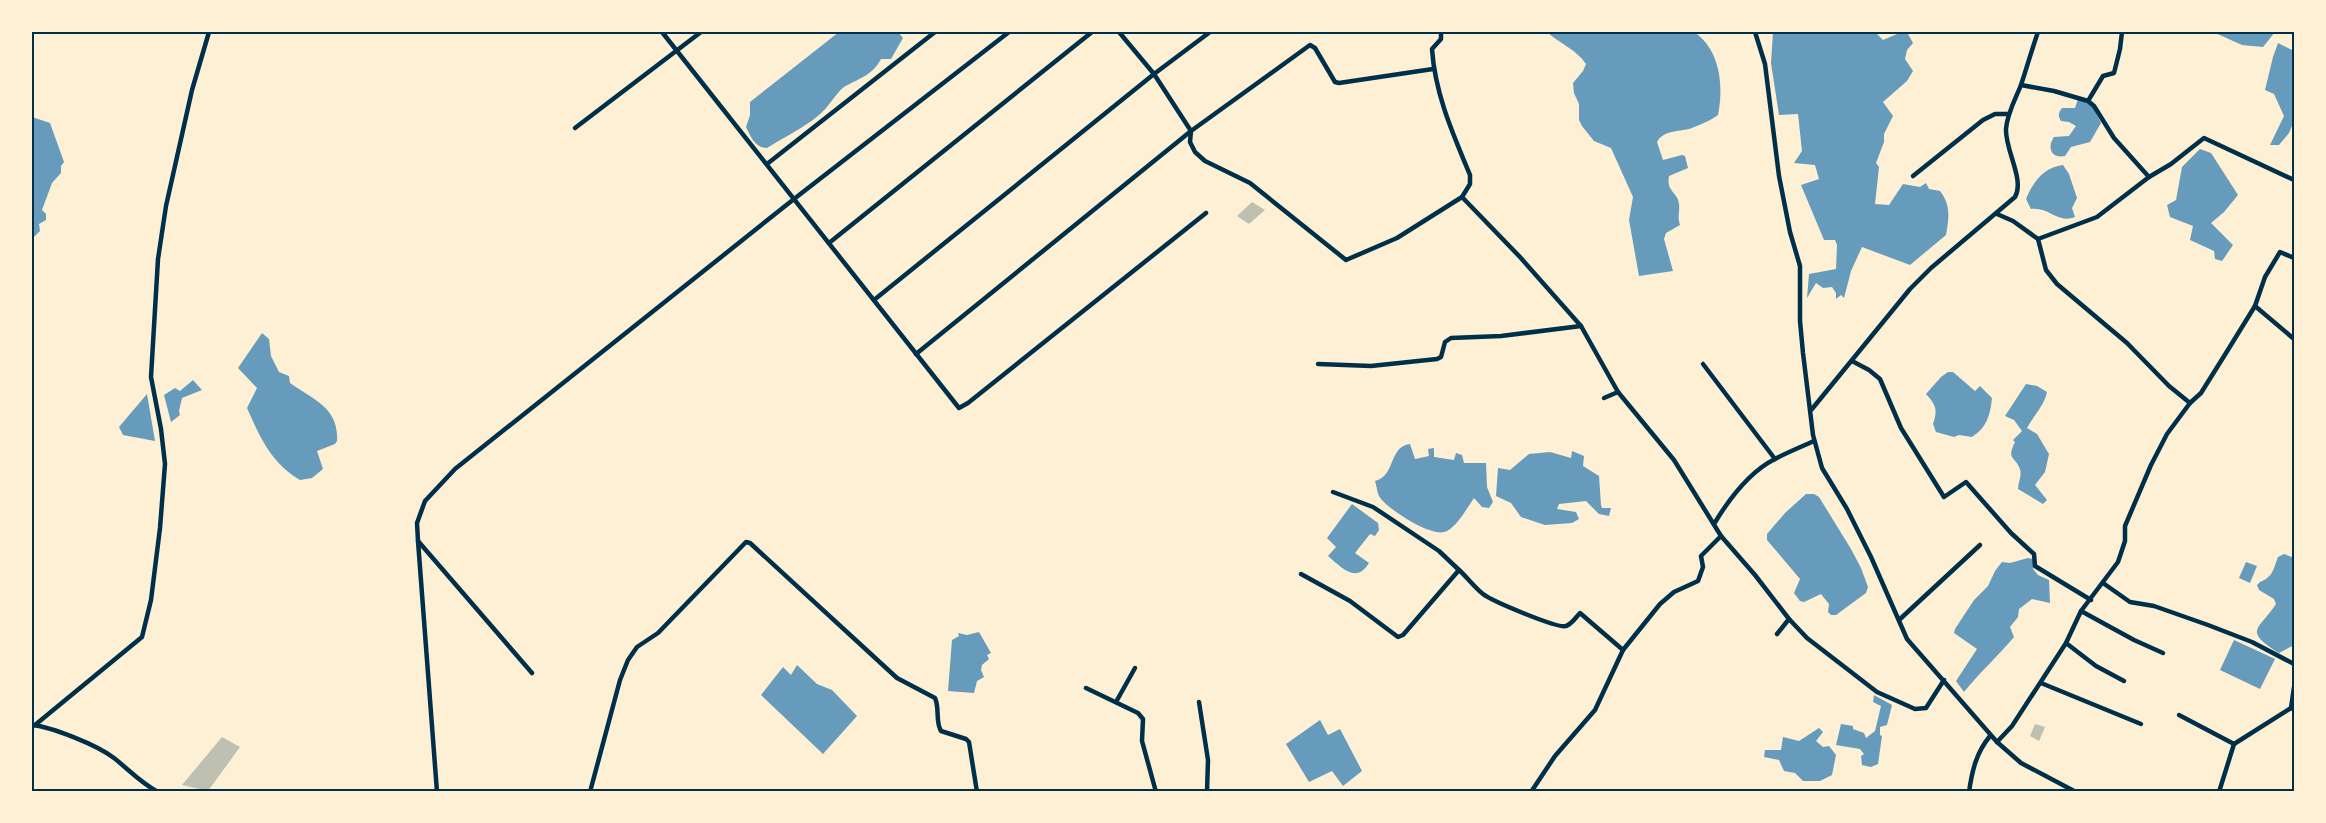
<svg xmlns="http://www.w3.org/2000/svg" width="2326" height="823" font-family="'Noto Sans',sans-serif">
<style>
.water{fill:#669bbc}
.building{fill:#bec0b2}
.lines{fill:none;stroke-linecap:round;stroke-linejoin:round}
.minor{stroke:#003049;stroke-width:4.5}
.neatline{fill:none;stroke:#003049;stroke-width:2}
</style>
<rect width="100%" height="100%" fill="#fdf0d5"/>
<g class="water">
<path d="M839,32H898L903,38L891,59H881C873,75 858,79 844,87C838,91 827,109 819,115C804,128 784,137 767,148C755,148 751,137 746,127L750,115V102Z"/>
<path d="M1547,32H1694C1720,49 1724,86 1718,115C1710,121 1701,124 1692,128C1681,132 1664,129 1657,142L1663,160L1682,155L1685,156L1688,168L1669,176C1666,192 1678,192 1679,204C1680,212 1677,217 1680,225L1666,233L1664,239L1673,271L1639,276L1629,220L1633,197L1611,148L1594,141L1582,126L1579,120V104L1574,93L1573,83L1583,71L1586,64C1577,50 1559,43 1547,32Z"/>
<path d="M1773,32H1875L1883,40L1902,32L1908,34L1913,43L1907,50L1905,59L1913,71L1907,81L1883,102L1893,116L1884,134V142L1876,163L1879,167L1875,204L1889,205L1903,184L1920,187L1926,183L1929,189L1940,191C1951,205 1949,218 1946,235L1910,265L1862,247L1851,271L1844,298L1841,295L1836,299V293L1832,287L1823,288L1816,283L1807,298L1809,274L1836,269L1837,245L1835,240H1824L1801,185L1819,179L1815,165L1794,163L1802,151L1798,114L1779,115L1771,63Z"/>
<path d="M2213,32H2275L2263,47L2242,45Z"/>
<path d="M2278,43L2294,51V121L2289,133L2279,145H2270L2284,116L2274,94L2265,90L2273,57Z"/>
<path d="M2078,99L2092,105L2101,123L2090,142L2071,147L2065,156C2051,159 2047,147 2054,137L2069,136L2076,126L2069,122L2061,121C2058,116 2058,113 2062,108H2075Z"/>
<path d="M32,117L50,123L64,162L61,166V173L52,183L42,210L46,214V220L39,224L40,231L32,239Z"/>
<path d="M2200,149L2211,153L2238,195L2224,212L2211,223L2233,245L2222,261L2215,259L2214,251L2190,240L2193,226L2170,217L2167,205L2176,200L2182,167Z"/>
<path d="M2063,165L2069,174L2077,198L2072,208L2075,217C2057,224 2050,207 2031,209L2026,199C2033,182 2044,167 2063,165Z"/>
<path d="M262,333L269,339L271,356L279,372L289,376L290,383C314,400 339,408 337,441L335,444L317,451L323,469L312,478L300,480C271,463 260,437 247,408L257,388L238,368Z"/>
<path d="M1948,372H1953L1975,391L1980,386L1992,398C1990,416 1987,427 1972,437L1959,435L1954,437L1936,432L1933,424C1938,410 1936,405 1926,394L1941,377Z"/>
<path d="M193,380L202,390L182,398L179,411L180,415L171,422L164,395L175,388L180,391Z"/>
<path d="M2026,384L2037,386L2047,392C2044,406 2034,415 2027,428L2037,434L2049,454L2045,472L2035,485L2047,500L2043,504L2018,489C2018,483 2022,476 2020,469C2015,456 2006,460 2015,442L2013,440L2022,431L2014,420L2005,416Z"/>
<path d="M147,394L155,441L123,435L119,427Z"/>
<path d="M1410,444L1415,459L1429,456L1428,449L1434,448V457L1454,460L1456,453L1462,455L1464,463H1486L1487,487L1493,502L1489,508L1482,507L1474,498C1467,508 1458,525 1447,531C1433,539 1390,510 1381,499C1377,494 1377,487 1375,481C1396,476 1388,447 1410,444Z"/>
<path d="M1572,451L1584,456L1583,466L1599,476L1601,505L1602,508H1611L1609,516L1599,514L1586,501L1559,504L1557,509L1576,512L1579,519L1572,523L1545,525L1521,517L1511,503L1496,496L1498,468L1510,470L1529,454L1550,452L1571,458Z"/>
<path d="M1806,494H1814L1819,497L1851,549L1861,568L1868,587L1866,593L1836,615H1831L1828,612L1829,604L1821,594L1804,602L1800,601L1794,593L1800,579L1767,540V534L1785,513Z"/>
<path d="M1352,504L1378,523L1379,530L1375,536L1370,534L1355,553L1369,563C1356,584 1342,568 1328,556L1336,547L1327,538Z"/>
<path d="M2284,554L2294,558V645L2279,653C2243,630 2258,631 2276,604L2274,599L2259,590L2257,585L2260,582C2273,577 2273,570 2278,557Z"/>
<path d="M2028,558L2033,559L2034,562L2033,569L2038,575L2049,580L2050,603L2032,599L2019,609L2018,617L2010,627L2014,637C1998,656 1980,672 1964,692L1956,681L1977,649L1954,633L1955,629L1974,600L1988,586L1995,571L2002,562L2010,563Z"/>
<path d="M2246,562L2257,566L2250,583L2239,578Z"/>
<path d="M979,632L991,653L987,655L989,659L982,665L981,670L984,677L977,681L974,693L948,691L952,640L959,636L958,633L967,635Z"/>
<path d="M2234,640L2275,659L2260,689L2220,670Z"/>
<path d="M797,665L817,684L832,690L857,716L823,754L761,695L783,667L791,675Z"/>
<path d="M1874,695L1892,705L1887,725L1880,727V735L1882,736L1878,764L1871,767L1862,765L1861,756L1864,754L1860,749L1836,745L1841,724L1853,726V729L1864,733L1866,738L1875,731L1881,706L1873,702Z"/>
<path d="M1320,720L1328,735L1340,729L1362,771L1343,786L1332,771L1309,782L1286,744Z"/>
<path d="M1819,728L1823,732L1816,741L1823,747L1829,746L1836,755L1832,775L1820,781H1803L1795,773L1784,771L1779,760L1764,757L1765,750H1781L1783,737L1799,741Z"/>
</g>
<g class="building">
<path d="M1252,202L1265,210L1249,224L1237,216Z"/>
<path d="M2035,724L2045,727L2039,741L2030,736Z"/>
<path d="M222,737L240,747L208,791L182,785Z"/>
</g>
<g class="lines">
<g class="minor">
<path d="M662,32L959,408L968,403L1206,213"/>
<path d="M1119,32L1154,74L1191,131L1190,142L1195,152L1205,161L1250,183L1346,260L1397,238L1462,197"/>
<path d="M1441,32V39L1432,49C1435,94 1453,134 1470,175V184L1462,197L1520,257L1581,326L1618,392L1674,460L1721,536L1755,575L1789,619L1807,638L1877,692L1915,709L1926,708L1944,680"/>
<path d="M1755,32L1765,64L1779,176L1790,232L1800,266V321L1803,353L1813,435L1822,468L1847,509L1871,557L1907,639L1997,742L2021,763L2076,792"/>
<path d="M2021,85L2054,91L2088,101L2094,106L2114,138L2149,177"/>
<path d="M2088,101L2103,76L2114,73L2120,49L2122,32"/>
<path d="M575,128L701,32"/>
<path d="M767,164L935,32"/>
<path d="M1913,176L1983,120L1995,114H2009"/>
<path d="M1997,214L2013,221L2038,239"/>
<path d="M2038,239L2097,217L2149,177L2171,164L2204,138L2294,180"/>
<path d="M2038,239L2046,270L2057,284L2127,343L2169,386L2190,403"/>
<path d="M829,243L1092,32"/>
<path d="M874,300L1154,74L1210,32"/>
<path d="M2255,306L2294,339"/>
<path d="M916,354L1191,131L1310,45L1315,48L1335,82L1339,83L1433,69"/>
<path d="M1852,361L1869,370L1880,379L1901,428L1944,497L1966,482L2011,533L2034,554L2035,566L2091,600"/>
<path d="M1318,364L1371,366L1437,359L1441,357L1445,342L1451,338L1501,336L1581,326"/>
<path d="M1703,364L1775,459"/>
<path d="M1604,398L1618,392"/>
<path d="M1812,409L1910,289L1931,268L2015,197C2025,180 2005,150 2006,129C2007,114 2015,100 2021,85C2027,67 2032,49 2038,32"/>
<path d="M1333,492L1373,507L1439,551L1459,570"/>
<path d="M1714,524C1729,499 1749,472 1775,459C1788,452 1801,447 1814,441"/>
<path d="M418,541L417,523L425,501L455,469L794,199L1009,32"/>
<path d="M1301,574L1350,601L1398,637L1403,635L1459,570C1467,577 1474,587 1483,594C1492,601 1558,629 1566,626C1572,624 1576,617 1580,613L1623,650"/>
<path d="M2103,583L2130,602L2154,606L2208,625L2252,642L2294,664"/>
<path d="M2081,611L2134,640L2163,653"/>
<path d="M1899,620L1980,545"/>
<path d="M1777,634L1789,619"/>
<path d="M2066,643L2096,666L2124,681"/>
<path d="M2041,683L2141,724"/>
<path d="M2294,687L2291,708L2294,709"/>
<path d="M1086,688L1138,713L1143,719L1142,741L1156,792"/>
<path d="M1116,702L1135,668"/>
<path d="M1199,702L1208,760L1207,792"/>
<path d="M2179,715L2234,744"/>
<path d="M32,725C52,727 97,745 114,758C128,769 141,783 158,792"/>
<path d="M35,725L142,637L151,600L160,528L165,464L161,429L151,377L158,259L166,206L192,90L209,32"/>
<path d="M1997,742L2012,726L2066,643L2081,611L2118,562L2125,541V526L2151,465L2167,434L2190,403L2201,393L2226,353L2255,306L2265,277L2280,252L2294,258"/>
<path d="M437,792L418,541L532,673"/>
<path d="M590,792L620,680L628,660L637,647L658,633L746,542L750,543L897,678L935,698C940,709 935,721 941,731L966,739L969,742L977,792"/>
<path d="M1531,792L1555,756L1595,710L1623,650L1660,604L1674,592L1698,581L1703,567L1701,556L1721,536"/>
<path d="M1969,792C1972,771 1976,753 1990,736"/>
<path d="M2219,792L2234,744L2291,708"/>
</g>
</g>
<rect width="2326" height="823" fill="none" stroke="#fdf0d5" stroke-width="66"/>
<rect x="33" y="33" width="2260" height="757" class="neatline"/>
</svg>
